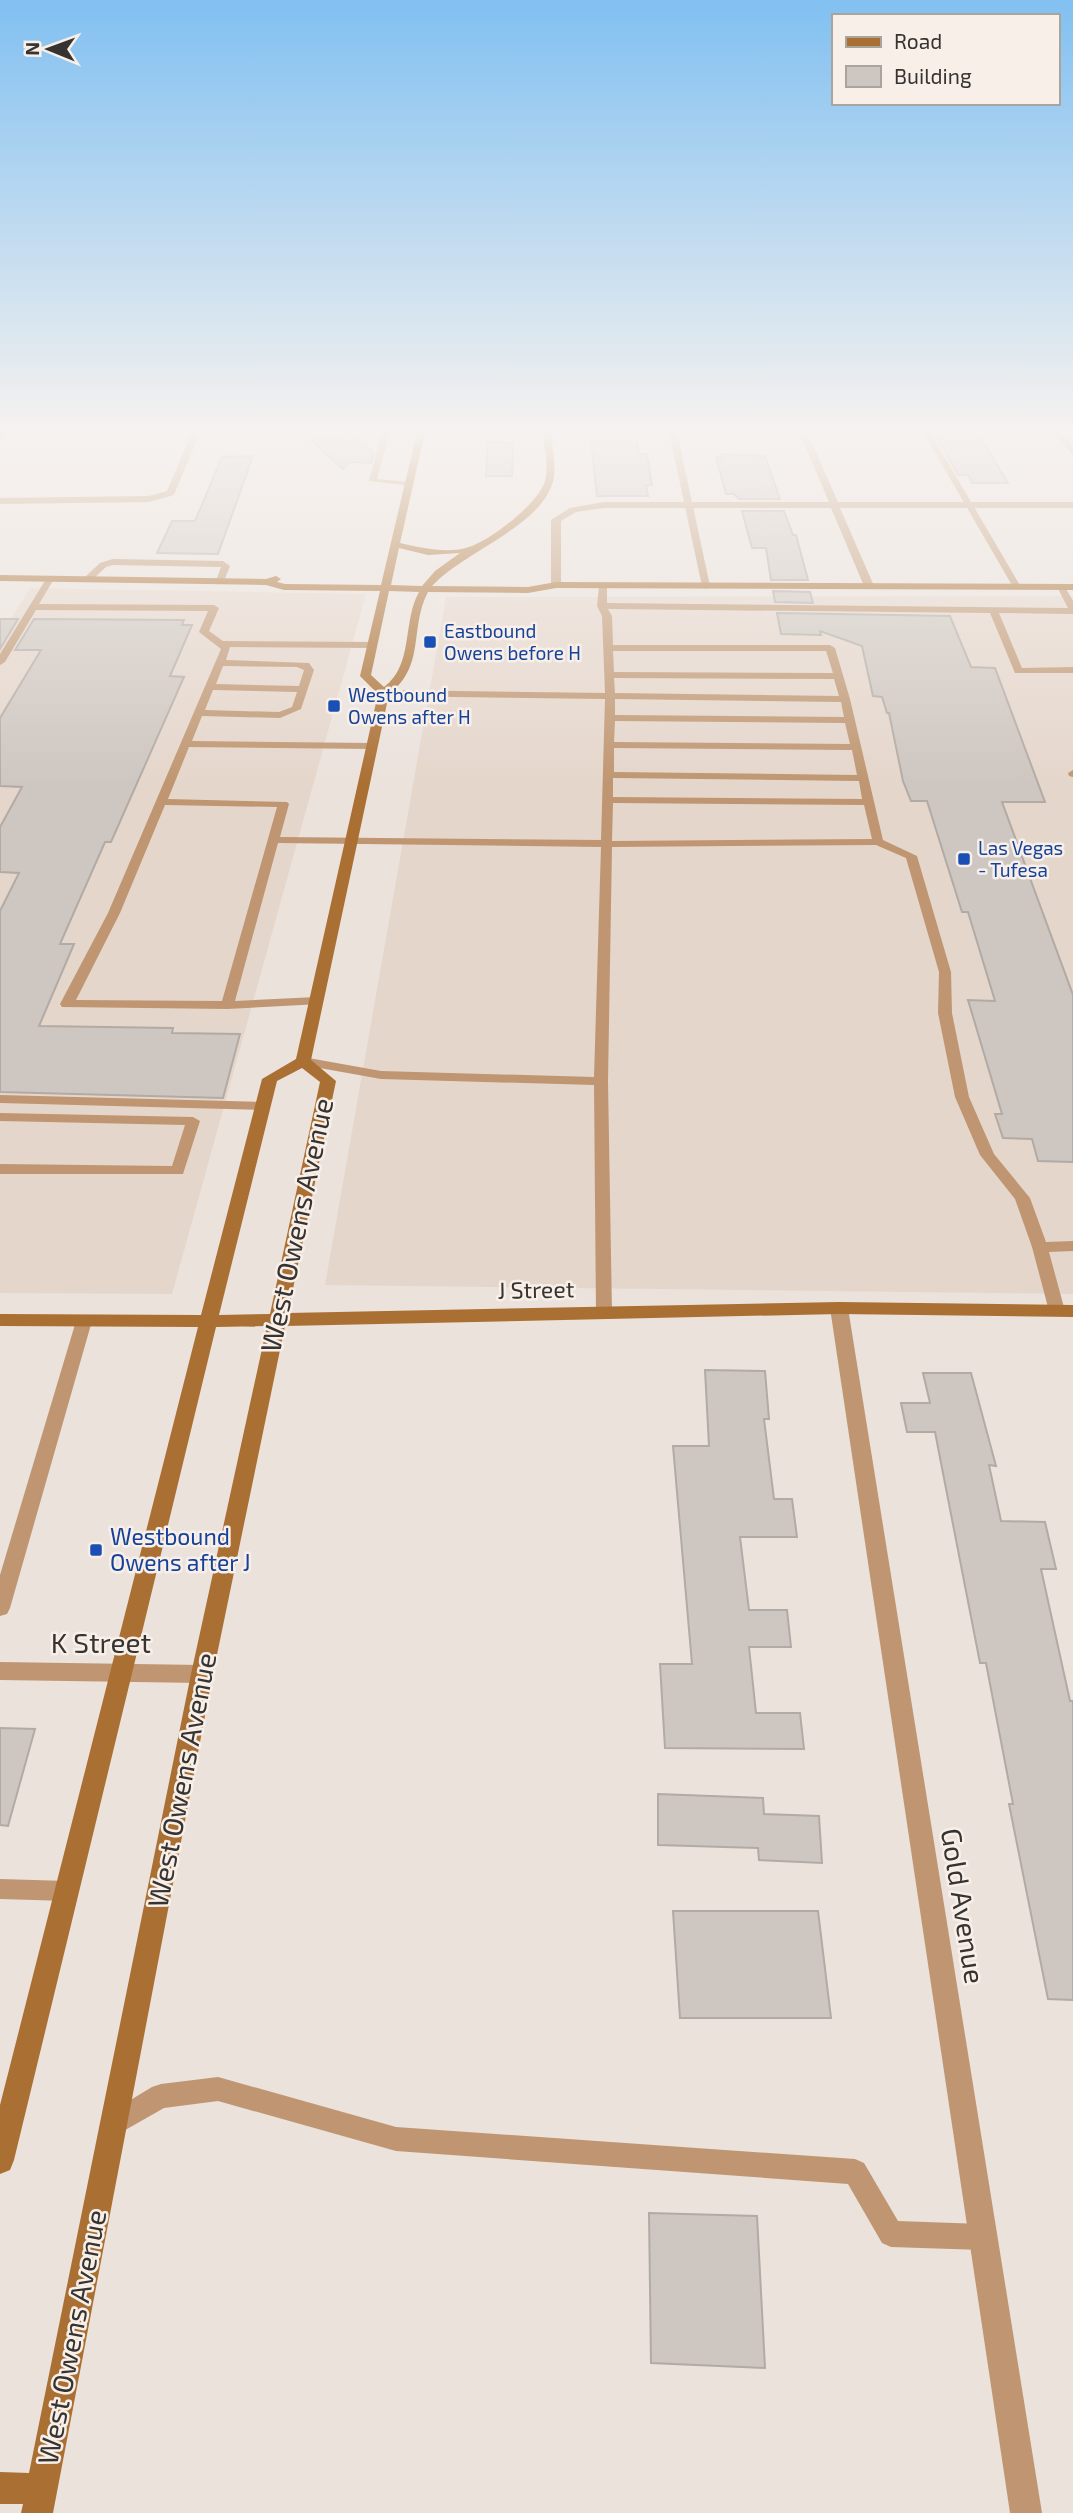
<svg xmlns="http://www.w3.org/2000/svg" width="1073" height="2513" font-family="'Exo 2',sans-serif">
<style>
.built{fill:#e5d6cb}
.building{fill:#cec6c0;stroke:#b2aaa4;stroke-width:2}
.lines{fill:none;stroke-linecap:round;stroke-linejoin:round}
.lane{fill:#bf9671;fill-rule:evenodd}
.street{fill:#bf9671;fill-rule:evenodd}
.secondary{fill:#aa6f32;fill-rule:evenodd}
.transit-dot{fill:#1a4fb4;stroke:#f8efe9;stroke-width:2.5}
.labels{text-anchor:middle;stroke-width:5;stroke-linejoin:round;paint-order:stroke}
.far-transit-label{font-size:19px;fill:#164399;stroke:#f8efe9;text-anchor:start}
.street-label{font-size:23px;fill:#363330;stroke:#f8efe9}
.transit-label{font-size:23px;fill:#164399;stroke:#f8efe9;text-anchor:start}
.near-street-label{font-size:28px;fill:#363330;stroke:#f8efe9}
</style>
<rect width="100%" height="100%" fill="#ebe2dc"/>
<g class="built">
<path d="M30,588L366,594L172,1294L0,1293V636Z"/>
<path d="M1073,596V1294L325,1285L446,597Z"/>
</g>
<g class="building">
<path d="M934,432H977L1008,483H972L968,475H958Z"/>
<path d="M598,433H636L639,454H647L652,485H646L648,496H597L590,435H599Z"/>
<path d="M351,434L374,453L371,463L350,462L343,469L311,440Z"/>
<path d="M488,442L513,443L512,476H486Z"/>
<path d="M722,454L765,456L780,499H739L734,494H726L716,457H722Z"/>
<path d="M253,456L218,554L157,553L172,521H195L222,457Z"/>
<path d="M742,511H784L793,535H796L808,580H771L766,548H752Z"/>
<path d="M773,591L810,592L813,603L775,602Z"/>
<path d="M777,613L950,616L971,667L995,668L1045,802H1002L1073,995V1162L1038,1161L1032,1139L1003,1138L995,1114H1002L968,1000L995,1001L968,912H962L927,801H911L903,781L889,713H887L882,697L873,696L862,646L820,631L821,635L781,634Z"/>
<path d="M0,619H18L0,649Z"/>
<path d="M34,619L184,620L182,625H192L170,676L184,677L111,842H105L60,944H74L39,1026L173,1028L172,1033L240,1034L223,1098L0,1092V911L19,873L0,872V827L22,787L0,786V718L41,650H15Z"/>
<path d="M705,1370L765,1371L769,1419H764L774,1499H792L797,1537H740L749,1610H787L791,1647H749L756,1713H800L804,1749L665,1748L660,1664H692L673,1446H709Z"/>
<path d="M923,1373H971L996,1466L989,1465L1001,1521L1045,1522L1056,1569H1041L1070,1701H1073V2000L1048,1999L1009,1804H1013L986,1663H980L935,1432H907L901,1403H930Z"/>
<path d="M0,1728L35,1729L8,1826L0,1825Z"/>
<path d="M658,1794L763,1798L764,1814L819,1816L822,1863L759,1860L758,1848L658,1845Z"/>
<path d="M673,1911H818L831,2018H680Z"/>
<path d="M649,2213L757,2216L765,2368L651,2363Z"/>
</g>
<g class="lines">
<g class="lane">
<path d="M382,432H390L377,479L409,482L412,486L369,481Z"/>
<path d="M669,432H677L710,586L706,589L702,586Z"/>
<path d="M923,432H930L1021,587L1020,589L1013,587Z"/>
<path d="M113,559L223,561L230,566L224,581L220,584L216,581L221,567L113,565L106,567L91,581H85V577L100,563Z"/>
<path d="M50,576L54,579L39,604L214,605L219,608L209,631L223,641L372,642L377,645L372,648L230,647L226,660L309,663L314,670L301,709L280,718L202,716L192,741L371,743L376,746L371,749L189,747L168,799L287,802L289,804L280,837L601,840L605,699L384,696L379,693L384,690L605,693L602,616L597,606L599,586L603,583L607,586V603L1068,608L1057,587L1064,585L1073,601V614L999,613L1022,668L1073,667V673H1015L990,613L608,609L612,616L613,645H830L835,648L850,699L883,840L917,856L951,972L952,1013L969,1097L994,1154L1030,1198L1046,1242L1073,1241V1251L1049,1252L1065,1311L1063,1315H1051L1049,1311L1032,1247L1015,1199L980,1155L955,1097L938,1013L939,972L906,858L876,845L612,847L608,1081L612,1313L604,1319L596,1313L594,1085L381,1079L303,1065L296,1061L303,1057L381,1071L594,1077L601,847L278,843L235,1001L316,997L321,998V1004L227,1009L62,1007L60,1004L108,913L221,649L199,632L208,611L36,610L5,662L0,665V654L46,579ZM613,651H826L833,673L614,672ZM223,666L297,667L304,670L299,686L216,684ZM614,678L834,679L839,696L615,693ZM213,690L297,692L292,707L279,712L205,710ZM615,699L841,702L844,717L615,715ZM615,721L845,723L850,744L614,742ZM614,748L852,750L857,775L614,772ZM613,778L859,781L862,799L613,797ZM613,803L864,805L872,839L612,841ZM165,805L277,807L222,1001L76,1000L120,913Z"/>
<path d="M1073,770V777L1069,776L1068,773Z"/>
<path d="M0,1095L262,1102L269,1106L262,1110L0,1103Z"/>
<path d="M0,1113L193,1117L200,1121L183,1174H0V1164L172,1166L185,1125L0,1121Z"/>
<path d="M84,1315L92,1321L10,1608L7,1614L0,1616V1575L76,1321Z"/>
<path d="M0,1879L67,1881L75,1884L78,1891L75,1898L67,1901L0,1899Z"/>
<path d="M218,2077L396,2127L855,2159L864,2163L898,2221L982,2224L991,2228L995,2237L991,2246L982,2250L891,2247L882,2243L848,2184L396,2151L218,2101L164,2108L113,2137L104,2134L101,2125L104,2116L152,2087L161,2084Z"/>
</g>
<g class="street">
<path d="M1,432H9L0,442Z"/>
<path d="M192,432H200L174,495L149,502L0,504V498L149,496L167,491Z"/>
<path d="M799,432H807L838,502H1073V508H840L874,586L869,589L864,586L831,508H604L576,512L561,521V585L556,588L551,585V520L570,508L604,502H829Z"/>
<path d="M1053,432H1061L1073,447V455Z"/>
<path d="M839,1302L845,1304L848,1308L1042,2513H1010L830,1308L833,1304Z"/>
<path d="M0,1662L202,1665L210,1667L213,1674L210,1681L202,1683L0,1680Z"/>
</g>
<path class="secondary" d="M417,432H425L400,543C421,548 449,554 469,547C491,540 539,503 545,481C549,466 544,448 543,432H551C552,448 557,466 553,481C541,527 464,551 432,586L528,587L556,582L1073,584V590L556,588L528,593L428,592C409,628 426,666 389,694L311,1060L336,1081L288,1313L839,1302L1073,1305V1317L839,1314L285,1326L213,1674L53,2513H21L23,2504H0V2472L29,2473L191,1674L267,1326L216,1327L14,2160L10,2170L0,2174V2105L198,1327L0,1326V1314L201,1315L262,1079L296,1059L378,694L360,676L380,591L284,590L266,585L0,581V575L266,579L276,576L281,579L277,582L285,584L381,585ZM399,548L428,555L460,553L435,571L422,586L391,585ZM389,591L419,592C402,622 414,665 384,687L371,675ZM302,1068L320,1082L270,1314L219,1315L277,1081Z"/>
</g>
<linearGradient id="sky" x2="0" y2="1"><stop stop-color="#81c0f1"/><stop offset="0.55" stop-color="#f6f2ef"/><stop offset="1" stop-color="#f6f2ef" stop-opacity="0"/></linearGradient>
<rect width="1073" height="784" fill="url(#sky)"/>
<g class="transit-dot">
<rect x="423" y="635" width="14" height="14" rx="3.5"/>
<rect x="327" y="699" width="14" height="14" rx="3.5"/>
<rect x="957" y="852" width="14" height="14" rx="3.5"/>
<rect x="89" y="1543" width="14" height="14" rx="3.5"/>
</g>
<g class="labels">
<g class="far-transit-label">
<text x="444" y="638">Eastbound<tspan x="444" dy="22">Owens before H</tspan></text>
<text x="348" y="702">Westbound<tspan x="348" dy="22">Owens after H</tspan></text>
<text x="978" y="855">Las Vegas<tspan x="978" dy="22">- Tufesa</tspan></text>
</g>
<g class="street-label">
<text transform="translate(536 1290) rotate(-1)" y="8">J Street</text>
</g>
<g class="transit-label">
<text x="110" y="1545">Westbound<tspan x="110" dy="26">Owens after J</tspan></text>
</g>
<g class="near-street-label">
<text transform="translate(297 1225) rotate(-78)" y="10">West Owens Avenue</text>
<text x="101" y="1653">K Street</text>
<text transform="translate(182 1780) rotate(-79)" y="10">West Owens Avenue</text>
<text transform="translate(963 1906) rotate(81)" y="10">Gold Avenue</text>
<text transform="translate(72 2337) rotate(-79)" y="10">West Owens Avenue</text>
</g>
</g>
<rect x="832" y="14" width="228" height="91" fill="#f8efe9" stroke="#aaa49f" stroke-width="2"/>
<rect x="846" y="37" width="35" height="10" fill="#aa6f32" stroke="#aaa49f" stroke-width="2"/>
<text x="894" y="49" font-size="21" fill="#363330">Road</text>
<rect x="846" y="66" width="35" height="21" fill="#cec6c0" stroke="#aaa49f" stroke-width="2"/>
<text x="894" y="84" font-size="21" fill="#363330">Building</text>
<g transform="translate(49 49) rotate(271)" stroke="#f8efe9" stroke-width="5" paint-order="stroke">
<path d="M0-5L12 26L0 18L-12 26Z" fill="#363330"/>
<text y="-10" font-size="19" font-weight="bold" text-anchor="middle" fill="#363330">N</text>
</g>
</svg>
